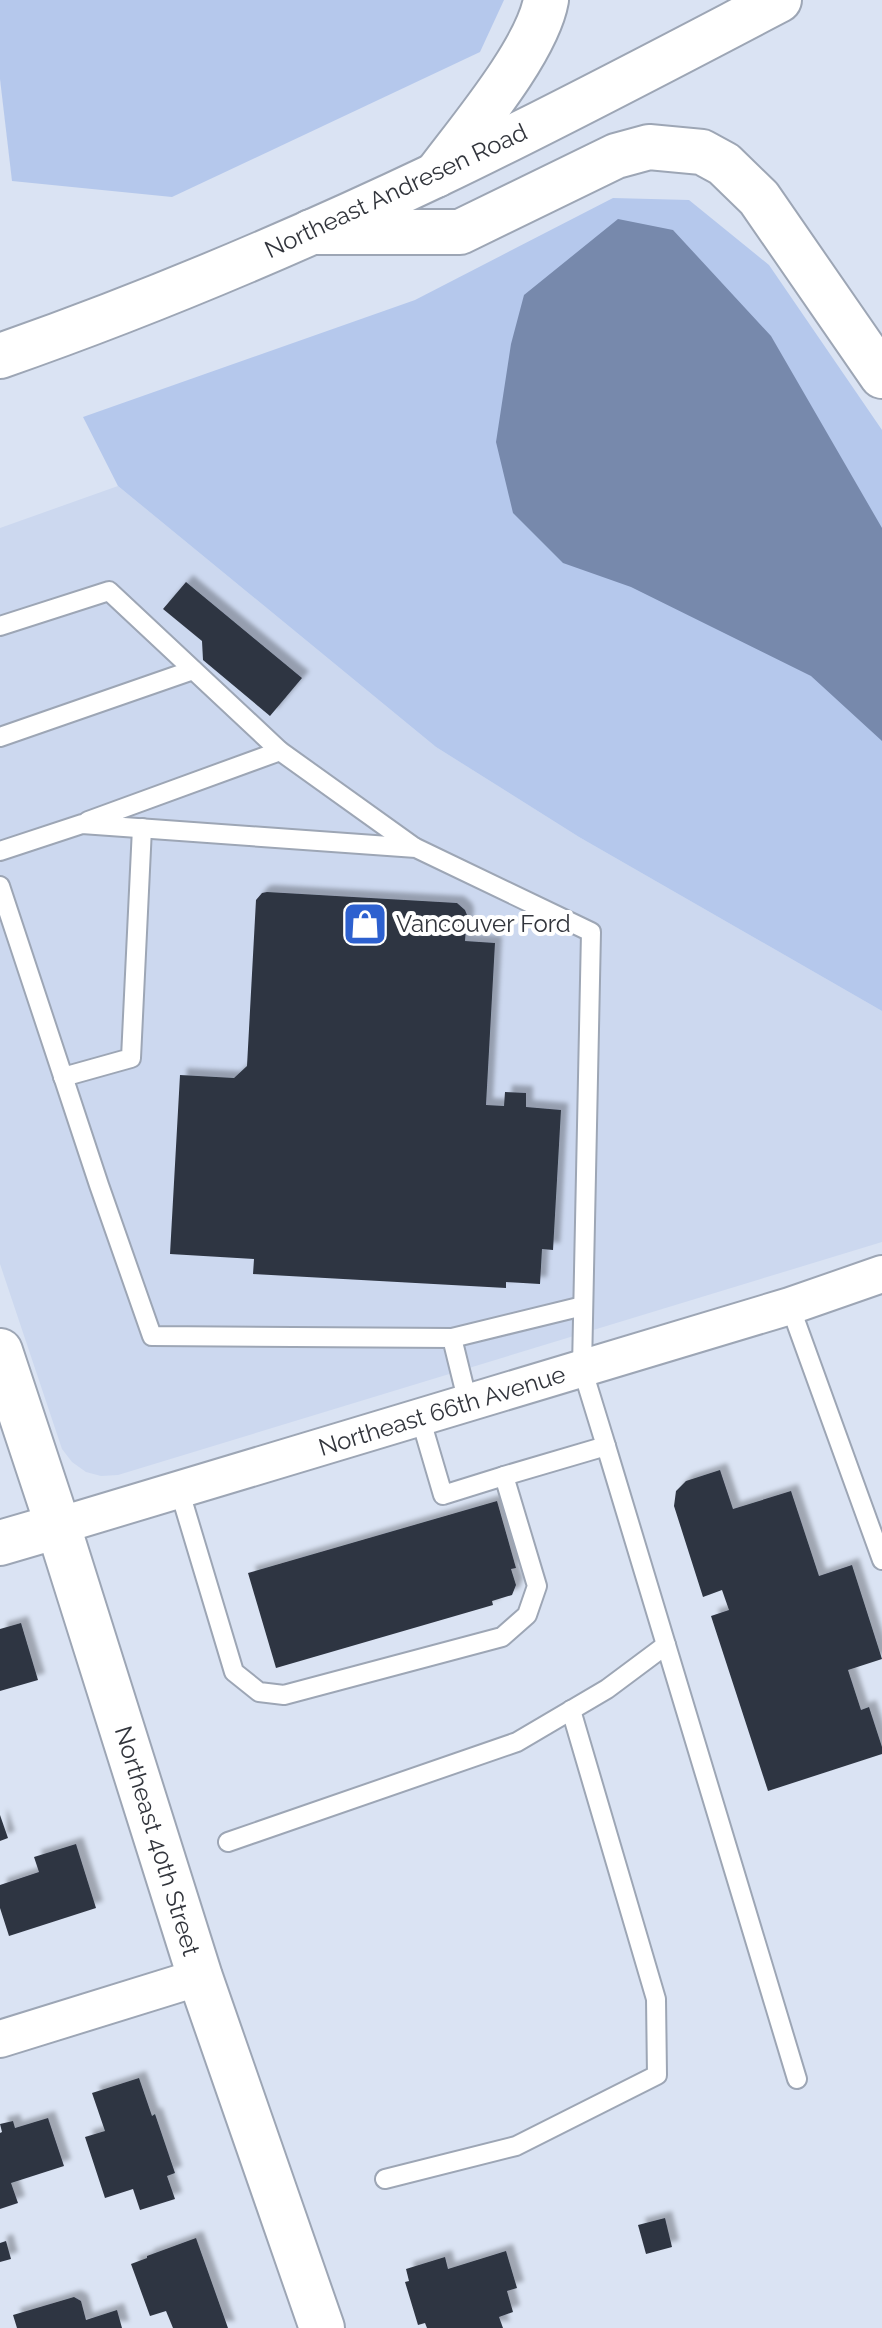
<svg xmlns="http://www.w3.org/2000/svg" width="882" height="2328" font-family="Raleway,sans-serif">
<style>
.built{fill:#ccd8ef}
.green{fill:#b5c8ec}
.water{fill:#7789ac}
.building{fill:#2e3542;filter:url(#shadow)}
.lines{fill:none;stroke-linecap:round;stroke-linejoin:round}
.lane-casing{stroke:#9da6b5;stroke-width:22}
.street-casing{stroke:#9da6b5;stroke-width:40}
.secondary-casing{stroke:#9da6b5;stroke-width:48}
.primary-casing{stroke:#9da6b5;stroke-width:48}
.highway-casing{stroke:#9da6b5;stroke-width:48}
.lane{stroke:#fff;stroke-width:18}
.street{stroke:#fff;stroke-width:36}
.secondary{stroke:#fff;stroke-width:44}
.primary{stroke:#fff;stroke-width:44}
.highway{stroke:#fff;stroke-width:44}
.labels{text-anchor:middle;stroke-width:8;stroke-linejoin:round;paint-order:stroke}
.street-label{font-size:24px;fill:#32353c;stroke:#fff}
.poi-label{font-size:24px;fill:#32353c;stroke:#fff;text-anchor:start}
</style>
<defs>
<filter id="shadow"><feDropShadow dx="7" dy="-7" stdDeviation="2" flood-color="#0004"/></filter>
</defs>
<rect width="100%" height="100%" fill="#dae3f3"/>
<path class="built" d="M118,486L436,747L579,837L882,1011V1242L118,1475L101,1476L86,1472L72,1462L62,1449L0,1264V528Z"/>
<g class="green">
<path d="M0,0H504L480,52L172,197L12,181L0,79Z"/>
<path d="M613,198L689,200L769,265L882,430V1011L579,837L436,747L118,486L83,417L415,300Z"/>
</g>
<path class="water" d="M618,219L673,230L771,336L882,528V741L811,676L631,587L563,563L513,513L496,442L511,344L524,295Z"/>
<g class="building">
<path d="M186,582L302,678L270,716L203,660L202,641L163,609Z"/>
<path d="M267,892L457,903L465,910L467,915L465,941L495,943L486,1105L504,1106L505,1092L526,1093V1107L561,1110L553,1250L542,1249L540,1284L506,1282V1288L253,1274L254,1259L170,1254L180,1075L234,1078L247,1066L256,900L262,893Z"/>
<path d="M720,1470L733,1509L791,1491L819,1576L852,1565L882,1659L848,1670L861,1710L869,1707L882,1747V1754L768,1791L711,1616L729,1610L722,1590L703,1597L674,1506L676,1491L686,1481Z"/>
<path d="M497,1501L516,1568L511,1569L516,1585L512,1595L492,1601L493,1605L276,1668L248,1573Z"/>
<path d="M21,1623L38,1680L0,1691V1629Z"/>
<path d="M0,1815L8,1838L0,1841Z"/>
<path d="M76,1844L96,1908L9,1936L0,1908V1885L39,1872L34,1857Z"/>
<path d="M139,2078L152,2116L155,2114L175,2173L167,2176L175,2199L140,2210L133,2189L105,2198L85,2137L105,2131L92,2093Z"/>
<path d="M48,2118L64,2166L11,2183L18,2203L0,2209V2133L2,2132L0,2124L13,2121L15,2128Z"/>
<path d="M665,2218L672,2247L646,2254L638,2225Z"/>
<path d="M196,2238L228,2328H173L166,2311L150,2316L131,2264L147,2258V2256Z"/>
<path d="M6,2241L11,2259L0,2262V2243Z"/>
<path d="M506,2251L517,2288L507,2291L513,2312L499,2317L503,2328H427L425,2323L418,2325L405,2282L409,2281L406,2269L445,2257L448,2269Z"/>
<path d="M74,2297L81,2301L86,2320L117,2310L122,2328H17L13,2315Z"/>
</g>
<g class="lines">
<g class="lane-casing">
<g id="lane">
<path d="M0,626L109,591L280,751L88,821"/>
<path d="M0,737L193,670"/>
<path d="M280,751L414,847"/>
<path d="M0,851L82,824L416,848L591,932L582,1368L606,1446L504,1476L537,1586L527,1615L502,1637L284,1695L259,1692L234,1672L179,1489"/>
<path d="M0,886L99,1185L152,1336L452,1338L468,1403"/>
<path d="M63,1077L131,1058L142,828"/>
<path d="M790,1306L882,1560"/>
<path d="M452,1338L583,1306"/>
<path d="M420,1417L443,1495L504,1476"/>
<path d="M606,1446L797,2079"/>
<path d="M228,1842L517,1742L607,1689L666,1645"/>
<path d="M385,2179L516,2146L657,2075L656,1999L571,1710"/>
</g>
</g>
<g class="street-casing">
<g id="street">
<path d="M58,1526L790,1306L882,1274"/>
<path d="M0,2039L200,1977"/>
</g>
</g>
<g class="secondary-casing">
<g id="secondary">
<path d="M0,1351L58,1526L200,1977L322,2328"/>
<path d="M0,1543L58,1526"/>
</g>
</g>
<g class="primary-casing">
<path id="primary" d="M0,356C149,304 295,242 438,174C553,119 666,59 779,0"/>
</g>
<g class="highway-casing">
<g id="highway">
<path d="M436,175C468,132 537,51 546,0"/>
<path d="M311,232H460L616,156L649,147L702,152L724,164L759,198L882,376"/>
</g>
</g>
<use href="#lane" class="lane"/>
<use href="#street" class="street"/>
<use href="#secondary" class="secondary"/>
<use href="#primary" class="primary"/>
<use href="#highway" class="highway"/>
</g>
<defs>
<g id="shop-square" transform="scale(2.3)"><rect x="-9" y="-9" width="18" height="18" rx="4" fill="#2d60cf" stroke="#fff"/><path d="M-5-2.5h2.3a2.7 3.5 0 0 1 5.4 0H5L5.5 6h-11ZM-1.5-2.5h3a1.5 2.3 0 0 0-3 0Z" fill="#fff"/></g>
</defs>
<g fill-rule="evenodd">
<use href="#shop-square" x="365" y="924"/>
</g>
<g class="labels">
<g class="street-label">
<text transform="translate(396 191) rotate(-25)" y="8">Northeast Andresen Road</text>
<text transform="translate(442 1411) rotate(-17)" y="8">Northeast 66th Avenue</text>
<text transform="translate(157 1841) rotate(73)" y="8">Northeast 40th Street</text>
</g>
<g class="poi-label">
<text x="396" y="932">Vancouver Ford</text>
</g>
</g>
</svg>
